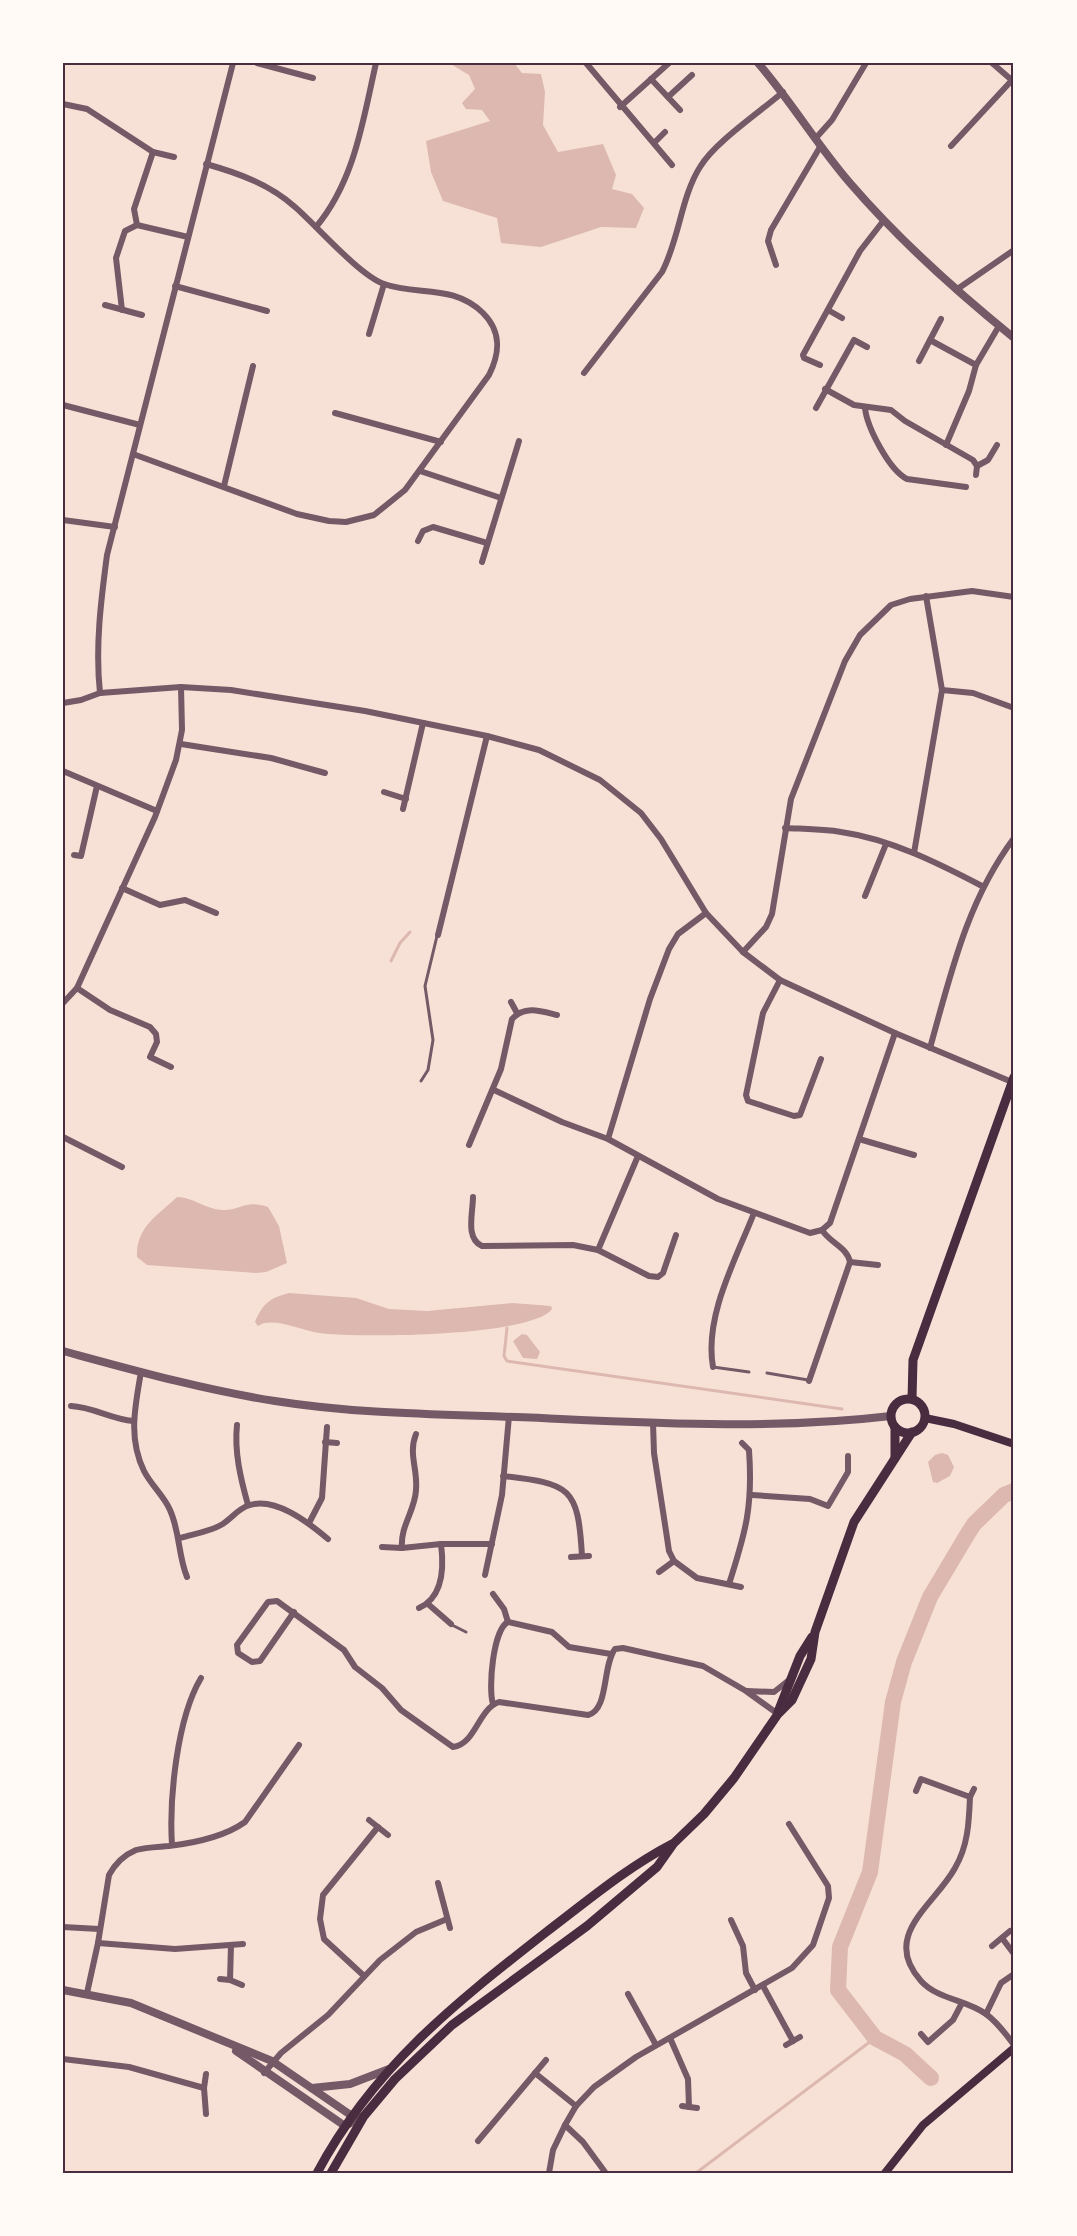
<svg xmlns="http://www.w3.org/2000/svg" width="1077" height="2236" font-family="'Sofia Sans Condensed',sans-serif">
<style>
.water{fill:#dcb8b0}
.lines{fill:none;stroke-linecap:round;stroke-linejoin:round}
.stream{stroke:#dcb8b0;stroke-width:3}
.river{stroke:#dcb8b0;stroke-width:16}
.service{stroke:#755966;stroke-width:3}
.minor{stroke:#755966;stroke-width:6}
.tertiary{stroke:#755966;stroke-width:8}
.secondary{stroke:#4a2c40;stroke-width:8}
.primary{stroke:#4a2c40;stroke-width:9}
.neatline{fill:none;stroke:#4a2c40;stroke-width:2}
</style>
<rect width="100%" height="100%" fill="#f7e1d7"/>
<g class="water">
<path d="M449,63H514L522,73L541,74L545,92L543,125L558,152L603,144L616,175L612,189L632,194L644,208L636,228L601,227L541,247L501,243L497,218L443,201L431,172L426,141L490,121L482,110L466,109L462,103L475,89L469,75Z"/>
<path d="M177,1197C193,1197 205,1209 222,1210C239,1211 246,1199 268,1207L279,1226L287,1263L266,1272L256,1273L147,1265L137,1257C136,1227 157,1216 177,1197Z"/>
<path d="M289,1293L356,1298L389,1309L427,1311L512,1303L551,1306L552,1309C532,1337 355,1338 319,1333C301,1330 271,1316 258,1326L255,1322C263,1303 270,1298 289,1293Z"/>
<path d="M522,1334L527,1335L540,1352L537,1359L523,1358L513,1341Z"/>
<path d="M942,1453L948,1455L954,1467L950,1476L937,1483L933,1482L928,1462L935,1455Z"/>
</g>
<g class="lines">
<g class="stream">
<path d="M391,961L400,943L410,932"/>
<path d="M507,1328L504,1356L507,1361L842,1409"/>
<path d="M696,2173L875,2038"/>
</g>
<path class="river" d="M931,2078L905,2054L875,2038L838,1990L840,1947L870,1872L893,1702L904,1662L930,1597L967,1535L974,1524L1004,1495L1014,1491"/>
<g class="service">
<path d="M421,1081L428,1070L433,1040L425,986L437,936"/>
<path d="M713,1367L749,1372"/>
<path d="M767,1373L808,1380"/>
<path d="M452,1625L466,1632"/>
</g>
<g class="minor">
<path d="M257,63L313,78"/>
<path d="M586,63L672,165"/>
<path d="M992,63L1014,82"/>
<path d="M651,79L680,110"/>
<path d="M668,97L692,75"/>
<path d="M63,104L87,109L153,152L174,157"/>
<path d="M620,107L669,63"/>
<path d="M815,139L832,120L866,63"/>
<path d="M655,142L665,132"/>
<path d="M951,146L1014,78"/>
<path d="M153,152L134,209L137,225L188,237"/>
<path d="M316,227C355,180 363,120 376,63"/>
<path d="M776,265L768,241L771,230L820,147"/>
<path d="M175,286L267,311"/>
<path d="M956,290L1014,250"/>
<path d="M105,305L142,315"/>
<path d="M122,310L116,258L125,231L137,225"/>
<path d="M828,310L842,318"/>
<path d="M369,334L384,284"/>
<path d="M930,340L976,365"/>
<path d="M919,361L941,319"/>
<path d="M820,365L804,358L803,355L860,251L884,220"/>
<path d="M584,373L662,272C679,240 681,197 700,167C715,142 760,112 783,92"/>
<path d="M825,389L854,405L891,410L905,421L973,460L977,466L976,475"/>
<path d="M63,405L140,425"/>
<path d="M816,408L854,340L867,347"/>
<path d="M865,408C867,427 889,470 907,479L966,487"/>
<path d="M335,413L441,442"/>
<path d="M946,445L969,391L976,365L999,326"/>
<path d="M133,454L297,514L329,521L346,522L374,515L405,490L489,375C500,353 502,332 483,313C453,284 418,296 384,284C359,275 317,226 295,207C269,184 238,173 206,164"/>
<path d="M977,466L988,460L997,445"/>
<path d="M420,471L501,498"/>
<path d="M224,486L253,366"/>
<path d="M63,520L115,527"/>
<path d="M418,541L423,531L433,527L487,543"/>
<path d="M482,562L519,441"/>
<path d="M942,690L973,693L1014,708"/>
<path d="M100,693C95,647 101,600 107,555L233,63"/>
<path d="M63,703L81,700L100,693L181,687L231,690L365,711L487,736L539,750L600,780L641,813L661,839L706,913L743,952L780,980L895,1033L1012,1082"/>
<path d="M181,744L271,758L325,773"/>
<path d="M63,771L157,811"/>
<path d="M384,792L406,799"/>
<path d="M403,809L423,723"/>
<path d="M785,828C804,829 823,829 841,832C890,839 938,863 982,886"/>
<path d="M914,853L942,690L926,596"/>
<path d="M74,855L81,856L97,786"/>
<path d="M122,888L160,905L185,900L216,913"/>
<path d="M865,896L886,844"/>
<path d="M438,935L487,736"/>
<path d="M743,952L766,927L772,914L791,799L845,661L860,635L891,605L910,599L972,591L1014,597"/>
<path d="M780,980L763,1013L746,1095L748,1101L794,1116L800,1115L821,1059"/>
<path d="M77,988L110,1010L150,1027L156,1034L157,1042L150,1057L171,1067"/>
<path d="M511,1002L517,1013"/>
<path d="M63,1003L77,988L155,817L176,760L182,730L181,687"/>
<path d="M930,1048C951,973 967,901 1014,838"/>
<path d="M494,1090L562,1122L608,1139L718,1199L810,1233L822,1230"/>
<path d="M63,1137L122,1167"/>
<path d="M608,1139L650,999L669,949L678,934L706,913"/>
<path d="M859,1139L914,1155"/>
<path d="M469,1145L501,1069L512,1019C525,1005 541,1011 557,1015"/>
<path d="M473,1197C473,1212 465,1239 482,1246L573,1245L598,1250L649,1276L658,1277L663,1273L676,1235"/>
<path d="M822,1230L830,1223L895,1033"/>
<path d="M598,1250L638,1156"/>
<path d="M850,1262L878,1265"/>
<path d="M713,1367C704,1316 736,1259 754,1213"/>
<path d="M141,1372C135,1407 128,1438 144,1471C151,1485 164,1496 170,1510C180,1532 178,1555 187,1577"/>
<path d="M809,1381L850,1262C847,1247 830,1243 822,1230"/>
<path d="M71,1406C93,1407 111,1419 133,1421"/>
<path d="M653,1423L654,1453L666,1531L669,1551L674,1561L697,1578L741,1587"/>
<path d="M237,1425C234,1452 241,1480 248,1505"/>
<path d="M325,1442L337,1443"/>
<path d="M503,1476C571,1484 578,1487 582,1556"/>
<path d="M752,1495L810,1499L828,1506L848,1472V1456"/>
<path d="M309,1523L322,1498L327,1427"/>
<path d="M180,1538C193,1534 209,1532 221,1525C230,1520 238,1509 247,1506C274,1495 309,1523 328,1539"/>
<path d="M382,1547L402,1548L441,1544H492"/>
<path d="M402,1548C400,1526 415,1511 416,1490C418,1469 408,1454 416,1434"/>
<path d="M571,1557L589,1556"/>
<path d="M659,1572L674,1561"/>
<path d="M485,1575L502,1495L509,1416"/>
<path d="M729,1584C746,1531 753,1506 749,1450L742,1443"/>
<path d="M493,1594L504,1609L508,1622"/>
<path d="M428,1604L451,1624"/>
<path d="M419,1608C444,1597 444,1567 441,1544"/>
<path d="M294,1612L260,1661L252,1662L238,1653L237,1645L268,1602L277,1601L344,1650L355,1667L382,1688L401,1710L453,1747C476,1744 478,1709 499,1702L588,1715C609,1710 602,1666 615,1649L623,1648L703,1666L746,1691L778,1714"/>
<path d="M747,1691L774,1692L789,1680"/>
<path d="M493,1704C488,1689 493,1629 508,1622L552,1632L569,1647L611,1654"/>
<path d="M974,1789L970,1797C969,1822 968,1846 955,1868C935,1905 880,1935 921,1981C937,1999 967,2000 986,2014C997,2022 1006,2034 1014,2045"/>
<path d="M916,1791L921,1779L970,1797"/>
<path d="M369,1820L388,1835"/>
<path d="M172,1845C169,1799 177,1718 201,1678"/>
<path d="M438,1883L450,1928"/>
<path d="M731,1920L743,1946L746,1973L755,1990"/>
<path d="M63,1927L99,1929"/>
<path d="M1002,1938L1014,1954"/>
<path d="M98,1943L175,1949L243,1944"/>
<path d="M231,1945L230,1980L242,1985"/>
<path d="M992,1946L1010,1931"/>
<path d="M363,1975L324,1939L320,1919L323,1895L378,1827"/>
<path d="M220,1979L230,1980"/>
<path d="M763,1986L793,2041"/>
<path d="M87,1993L98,1943L109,1875C115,1864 124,1855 136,1850C146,1847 158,1847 169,1846C194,1843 224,1837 245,1822L299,1745"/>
<path d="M628,1994L656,2045"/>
<path d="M986,2014L1001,1983L1014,1974"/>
<path d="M921,2034L928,2042L953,2020L962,2003"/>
<path d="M670,2038L688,2079L689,2107"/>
<path d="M786,2045L800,2037"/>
<path d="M63,2059L129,2067L204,2088"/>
<path d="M264,2073L281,2053L328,2015L380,1960L416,1932L447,1919"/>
<path d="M535,2073L576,2106"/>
<path d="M206,2074L204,2088L206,2114"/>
<path d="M682,2106L697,2108"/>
<path d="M565,2125L583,2142L605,2172"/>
<path d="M478,2141L546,2060"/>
<path d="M549,2173L553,2150L565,2125L576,2106L594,2087L636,2057L792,1968L813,1945L829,1898L828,1886L789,1824"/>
</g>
<g class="tertiary">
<path d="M758,63C791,101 817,145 850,183C899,240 956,291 1014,338"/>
<path d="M63,1351C133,1370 204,1390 275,1401C369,1416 466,1414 560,1419C670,1424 781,1429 891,1416"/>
<path d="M63,1990L131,2003L272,2061L355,2118"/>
<path d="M236,2051L345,2126L362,2117"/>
<path d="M312,2088L350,2084L389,2069"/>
</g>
<g class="secondary">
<path d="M925,1418L954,1424L1014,1444"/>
<path d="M885,2173L923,2125L1014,2048"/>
</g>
<g class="primary">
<path d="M912,1399L913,1360L1014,1077"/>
<circle cx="908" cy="1416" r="17"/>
<path d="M895,1458V1427"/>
<path d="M778,1712L800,1656L812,1637"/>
<path d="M317,2173C373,2068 453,2005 545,1933C586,1902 626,1868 672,1844"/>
<path d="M331,2173L364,2116L395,2079L452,2025L587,1926L657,1867L674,1843L704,1814L734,1778L778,1714L792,1700L811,1659L815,1632L854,1522L912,1432"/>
</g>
</g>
<rect width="1077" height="2236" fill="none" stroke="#fffaf5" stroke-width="129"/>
<rect x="64" y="64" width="948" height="2108" class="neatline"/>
</svg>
